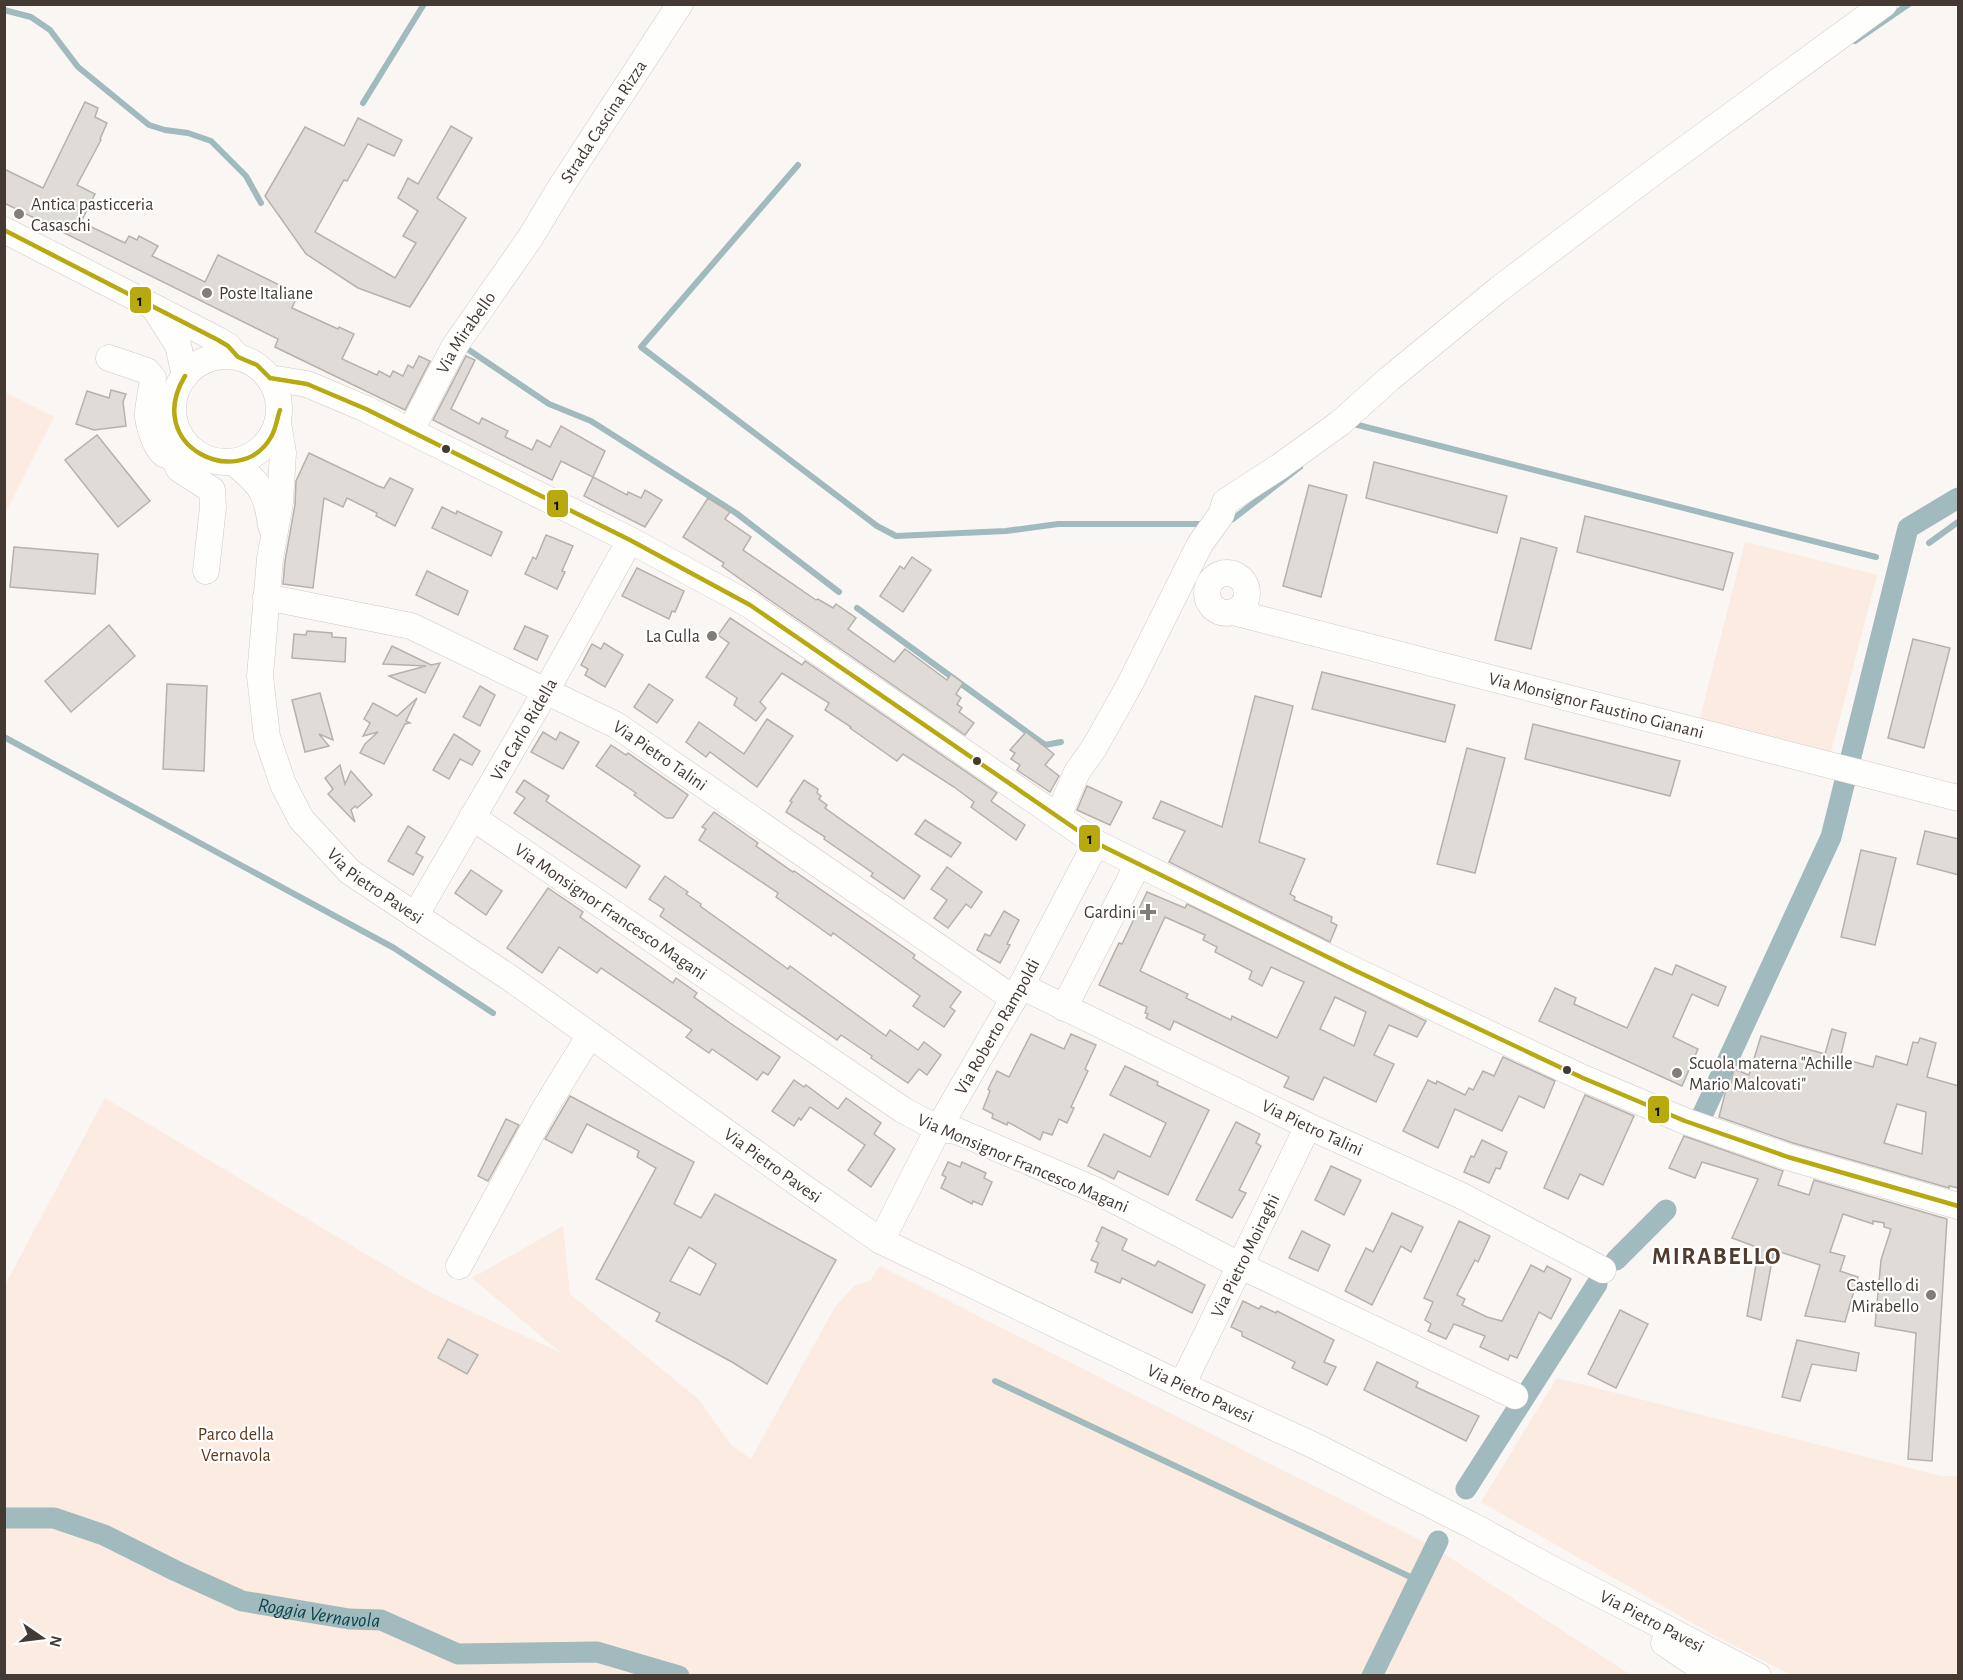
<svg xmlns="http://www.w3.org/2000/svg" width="1963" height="1680" font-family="'Alegreya Sans',sans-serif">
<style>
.green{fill:#fbebe0}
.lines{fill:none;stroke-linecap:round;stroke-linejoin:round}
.stream{stroke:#a0babe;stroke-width:6}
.canal{stroke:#a0babe;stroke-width:21}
.building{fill:#e1dbd7;stroke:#b6b1ad;stroke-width:1.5;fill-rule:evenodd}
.minor-casing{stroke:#d0c9c5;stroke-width:27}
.minor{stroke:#fefefd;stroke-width:26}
.bus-1-casing{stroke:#fff;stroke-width:9}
.bus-1{stroke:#b8a90f;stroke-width:4.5}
.poi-dot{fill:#837c77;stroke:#fff;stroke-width:2}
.bus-dot{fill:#443a33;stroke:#fff;stroke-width:2}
.labels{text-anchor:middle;stroke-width:4.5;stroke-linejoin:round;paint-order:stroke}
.street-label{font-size:18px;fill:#443a33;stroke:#fff}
.poi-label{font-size:18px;fill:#443a33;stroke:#fff;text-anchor:start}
.park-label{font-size:18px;fill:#5e3618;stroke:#fff}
.water-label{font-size:20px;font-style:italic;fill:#0a454e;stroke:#fff}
.district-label{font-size:24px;font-weight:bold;letter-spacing:1.5px;fill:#503b2d;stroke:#fff}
.line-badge{stroke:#fff;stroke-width:2}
.pale-badge-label{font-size:16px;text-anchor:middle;font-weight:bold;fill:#111}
</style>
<rect width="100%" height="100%" fill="#f9f6f4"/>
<g class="green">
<path d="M5,392L54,417L5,513Z"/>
<path d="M1745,542L1877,575L1831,752L1700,718Z"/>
<path d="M105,1098L431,1293L561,1353L472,1278L563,1226L570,1294L698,1399L731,1445L751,1459L835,1307L854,1286L870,1281L880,1266L1432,1546L1631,1675L5,1676V1285Z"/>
<path d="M1557,1378L1941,1476H1958V1675H1791L1712,1634L1481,1502Z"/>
</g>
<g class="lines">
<g class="stream">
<path d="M4,10L31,17L50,30L78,67L149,125L165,130L188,133L211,141L246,176L261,203"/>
<path d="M1855,41L1909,4"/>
<path d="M363,103L424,4"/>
<path d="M798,165L641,347L877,526L896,536L1006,531L1058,524H1204"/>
<path d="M466,348L549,404L591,421L736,513L839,592"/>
<path d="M1354,424L1876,557"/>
<path d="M1226,522L1233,519L1300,467"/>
<path d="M1929,543L1958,522"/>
<path d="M857,608L1045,745L1061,742"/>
<path d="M4,737L394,948L493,1013"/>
<path d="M995,1381L1419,1581"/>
</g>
<g class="canal">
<path d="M1701,1118L1831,837L1908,528L1958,498"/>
<path d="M1616,1260L1666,1210"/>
<path d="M1466,1489L1597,1284"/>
<path id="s1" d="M4,1518H54L104,1535L176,1571L242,1601L349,1619L381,1620L458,1654L597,1652L679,1676"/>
<path d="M1372,1676L1438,1541"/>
</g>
</g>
<g class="building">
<path d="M85,102L98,108L95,117L107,123L100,139L101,140L77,185L95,194L81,222L125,243L129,236L137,240L139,236L158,246L152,256L205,282L218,255L298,294L292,308L338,329L339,327L354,334L342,359L377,375L379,371L390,377L393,371L403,376L408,365L413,368L419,356L430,361L405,410L275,347L278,339L4,203V169L43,188Z"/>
<path d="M358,118L402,140L394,156L368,144L347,181L344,180L315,232L395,278L416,243L403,236L418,211L398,198L408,178L418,184L451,126L472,138L437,198L466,218L410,307L358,288L306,254L265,196L305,127L344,146Z"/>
<path d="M466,356L475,360L451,409L479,424L482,418L508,431L505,437L532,450L537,440L550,447L561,426L605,451L593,477L627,495L628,492L641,498L645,490L662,500L645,527L584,496L593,477L561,461L552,480L433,420Z"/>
<path d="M111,390L126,394L123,402L126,426L94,430L76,424L87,391L109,398Z"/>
<path d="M97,435L150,501L118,527L65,460Z"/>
<path d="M309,453L378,486L384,488L390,478L413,489L395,526L376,516L377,513L347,498L343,507L324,498L313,588L283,584L285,561L295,505L296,481Z"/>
<path d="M1374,462L1507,496L1497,533L1366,498Z"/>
<path d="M1309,485L1347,495L1321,597L1283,586Z"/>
<path d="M708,498L730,512L725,519L751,537L743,550L816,600L818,599L833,608L836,604L856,618L848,629L894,662L905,649L947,680L951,674L963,683L956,694L961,698L957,704L962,708L959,712L974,723L965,735L764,596L722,566L724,563L683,537Z"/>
<path d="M442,507L456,514L457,511L502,532L491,556L432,528Z"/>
<path d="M1585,516L1733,553L1723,590L1577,552Z"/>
<path d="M546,535L573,546L562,571L565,572L557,589L525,574L533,557L536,559Z"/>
<path d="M1521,538L1557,548L1531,649L1495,640Z"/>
<path d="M14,547L98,554L95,594L10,587Z"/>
<path d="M912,557L931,570L903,612L880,596L900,566L904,569Z"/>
<path d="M637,568L684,591L675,612L672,611L669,619L622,596Z"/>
<path d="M427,571L468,591L458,615L416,595Z"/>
<path d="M730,618L802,665L805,661L997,793L991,801L1025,825L1016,840L971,807L974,802L954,787L903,754L897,761L850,728L851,727L825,710L829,703L782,673L760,702L766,708L756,721L734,705L737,698L706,677L729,643L718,635Z"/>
<path d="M109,625L135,656L71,712L45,681Z"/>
<path d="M525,626L548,636L537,660L514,649Z"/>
<path d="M307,631L332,633V637L346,638L345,662L292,658L294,634L306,635Z"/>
<path d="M1913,639L1950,648L1924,748L1888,738Z"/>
<path d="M604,643L623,655L605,687L585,675L588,669L581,665L592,644L601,649Z"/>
<path d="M392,646L431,665L440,663L425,693L389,676L426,666L383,664Z"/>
<path d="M1322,672L1455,705L1445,742L1312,709Z"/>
<path d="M167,684L207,686L204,771L163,769Z"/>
<path d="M649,684L673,700L657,723L634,707Z"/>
<path d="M480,686L495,695L480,726L463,717Z"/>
<path d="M320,693L333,740L319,734L329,746L305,752L292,700Z"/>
<path d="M1255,696L1293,706L1259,842L1305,859L1290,894L1295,897L1294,900L1332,917L1331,922L1337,925L1330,942L1169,862L1185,831L1153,818L1161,801L1222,827Z"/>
<path d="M417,698L406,721L410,723L405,724L384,764L360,753L365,744L378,732L363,736L370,723L364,719L373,703L397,716Z"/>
<path d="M767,719L793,736L757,787L710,752L706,757L686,742L699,722L744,754Z"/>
<path d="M1533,724L1680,761L1670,796L1525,759Z"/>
<path d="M543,732L556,740L560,732L579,742L563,769L531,752Z"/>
<path d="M1026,732L1054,754L1045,765L1059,776L1050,792L1017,770L1020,765L1011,759L1015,753L1010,750Z"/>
<path d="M454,734L480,751L472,765L460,759L449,779L433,770Z"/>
<path d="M611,745L626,755L628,753L688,795L673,818H666L634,795L636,793L596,766Z"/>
<path d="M1467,748L1505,758L1475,873L1437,864Z"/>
<path d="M340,765L345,784L351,771L372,795L357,808L355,806L351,810L355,822L328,794L333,789L325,778Z"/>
<path d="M524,780L549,796L546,801L640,866L626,888L514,813L525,798L516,792Z"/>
<path d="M804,780L818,789L817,793L821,796L819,799L827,805L825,808L920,876L904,899L871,876L873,873L824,839L825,837L786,812L792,802L790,801Z"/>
<path d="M1087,786L1122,802L1110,825L1077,810Z"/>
<path d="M714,812L758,843L756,846L793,872L794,871L915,955L913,958L961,992L950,1007L955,1011L944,1027L913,1006L920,996L833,933L831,936L776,897L778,893L699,840L706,829L702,827Z"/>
<path d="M925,820L961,843L951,857L915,834Z"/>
<path d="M408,826L425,837L416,853L423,857L413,875L388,861Z"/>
<path d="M1925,831L1959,839V875L1917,864Z"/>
<path d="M1861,850L1896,858L1875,945L1841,937Z"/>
<path d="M947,867L982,892L971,908L966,904L948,928L934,918L947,900L931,889Z"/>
<path d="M471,870L502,891L486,915L455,893Z"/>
<path d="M665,876L688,892L686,894L701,904L700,906L788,969L790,966L886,1036L890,1030L918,1050L924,1042L941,1055L927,1075L919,1069L908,1083L871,1058L872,1056L841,1035L837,1040L660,916L664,909L649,899Z"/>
<path d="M548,888L583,912L580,917L673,983L676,978L697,993L694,997L730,1023L780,1057L768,1075L763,1072L757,1080L712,1049L709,1053L686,1037L692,1030L601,968L597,973L559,947L542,973L507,948Z"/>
<path d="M1147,892L1185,908L1187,904L1426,1021L1417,1037L1389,1025L1374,1055L1394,1064L1376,1102L1324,1077L1313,1100L1284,1087L1289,1077L1174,1021L1170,1030L1146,1018L1148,1014L1145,1013L1147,1007L1099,985L1119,943L1122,944ZM1165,917L1205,935L1203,940L1217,947L1215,952L1252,971L1249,979L1262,986L1271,967L1304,982L1277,1038L1232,1016L1231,1020L1186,998L1188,994L1140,971ZM1335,997L1366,1012L1354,1046L1320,1029Z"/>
<path d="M1004,911L1019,920L1007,944L1010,945L1000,963L977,950L985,934L990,936Z"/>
<path d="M1676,965L1726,987L1718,1006L1692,994L1673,1037L1698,1049L1682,1086L1539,1021L1555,988L1576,998L1574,1004L1627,1028L1655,968L1672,975Z"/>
<path d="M1832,1029L1846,1033L1840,1058L1873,1067L1876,1056L1907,1065L1913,1042L1918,1043L1920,1038L1936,1043L1927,1077L1959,1086V1188L1949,1186V1188L1793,1143L1719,1117L1727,1086L1730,1087L1734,1069L1749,1075L1761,1036L1825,1054ZM1897,1104L1926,1112L1922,1154L1884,1143Z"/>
<path d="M1031,1034L1064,1049L1071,1034L1096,1045L1085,1069L1088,1071L1071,1107L1074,1108L1067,1123L1059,1119L1052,1135L1043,1132L1040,1140L1008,1122L1007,1125L992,1118L993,1114L983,1109L990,1091L988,1089L997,1071L1009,1077Z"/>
<path d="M1503,1057L1555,1081L1544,1108L1519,1096L1502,1131L1455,1109L1438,1148L1403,1131L1428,1080L1436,1084L1437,1081L1465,1095L1469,1088L1473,1090L1483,1071L1494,1076Z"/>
<path d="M1125,1066L1158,1082L1157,1085L1209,1110L1168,1195L1118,1171L1114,1179L1088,1166L1104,1134L1150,1157L1166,1123L1110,1095Z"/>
<path d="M794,1080L804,1087L806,1085L838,1109L846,1098L881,1123L874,1134L895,1149L871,1187L848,1170L865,1145L810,1107L801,1120L799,1118L794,1126L772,1111Z"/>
<path d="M1585,1095L1634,1116L1603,1185L1580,1174L1568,1199L1544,1188Z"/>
<path d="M570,1096L694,1162L674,1204L701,1218L715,1194L836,1260L767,1384L732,1362L656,1321L660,1313L596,1279L656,1168L637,1157L639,1151L587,1124L572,1153L545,1139ZM689,1247L716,1264L700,1295L670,1281Z"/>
<path d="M506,1119L519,1125L488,1181L478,1176Z"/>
<path d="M1236,1122L1260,1134L1256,1143L1261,1146L1239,1190L1246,1193L1232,1218L1196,1200Z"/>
<path d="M1684,1136L1783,1171L1778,1185L1809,1195L1814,1180L1947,1219L1932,1461L1908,1459L1916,1333L1875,1326L1881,1260L1891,1229L1884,1227V1223L1873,1221V1224L1843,1214L1830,1252L1845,1256L1840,1271L1858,1277L1845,1322L1805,1316L1820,1265L1774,1250L1761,1320L1747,1316L1759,1248L1732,1238L1758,1179L1702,1162L1695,1178L1669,1168Z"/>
<path d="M1482,1140L1507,1152L1500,1169L1496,1168L1489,1183L1464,1172L1471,1156L1474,1157Z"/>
<path d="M948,1162L960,1167L962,1162L986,1173L984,1178L992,1182L982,1205L973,1201L972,1204L941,1188L946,1177L942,1175Z"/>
<path d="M1331,1166L1361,1180L1344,1215L1315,1200Z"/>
<path d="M1392,1213L1423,1227L1411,1252L1401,1246L1372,1305L1345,1291L1366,1248L1373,1252Z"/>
<path d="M1459,1221L1490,1236L1478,1262L1475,1260L1457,1295L1465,1299L1462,1305L1487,1317L1502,1321L1531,1265L1544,1272L1547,1266L1571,1279L1551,1319L1539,1312L1517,1358L1510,1355L1508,1360L1480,1347L1485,1336L1454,1324L1446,1339L1428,1331L1431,1324L1425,1320L1433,1302L1424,1298Z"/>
<path d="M1102,1227L1127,1239L1122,1250L1155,1266L1158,1261L1205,1285L1192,1313L1122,1278L1120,1283L1095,1272L1098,1263L1091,1260L1099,1243L1096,1241Z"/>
<path d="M1302,1231L1330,1245L1318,1271L1289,1258Z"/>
<path d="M1243,1301L1259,1309L1261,1306L1276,1313L1277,1311L1334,1340L1324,1362L1336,1367L1327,1385L1292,1368L1295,1362L1242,1336V1332L1231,1327Z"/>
<path d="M1620,1310L1648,1324L1616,1388L1588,1374Z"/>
<path d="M448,1339L478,1355L467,1374L438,1358Z"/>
<path d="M1797,1340L1859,1353L1856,1371L1812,1364L1800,1401L1782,1397Z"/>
<path d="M1377,1362L1418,1382L1416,1387L1479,1416L1466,1441L1364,1390Z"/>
</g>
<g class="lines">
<g class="minor-casing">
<g id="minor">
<path d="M4,230L218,340L228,346L238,357"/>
<path d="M155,309L178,345L185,376"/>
<circle cx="226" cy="409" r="53"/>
<path d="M109,358L147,371L153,378C152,389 149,401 148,412C147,421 156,452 166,455C173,458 181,449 186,445"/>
<path d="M270,378L307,384L366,409L630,540L750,605L1096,843L1354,970L1583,1078L1685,1121L1788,1157L1958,1206"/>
<path id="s2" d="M278,423L283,453L280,502L270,559L260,676L267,737L283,784L301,819L350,872L513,980L803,1187L881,1241L1182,1385L1315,1446L1473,1526L1548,1567L1758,1676"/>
<path id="s3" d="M411,430L454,347L530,238L562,185L680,4"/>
<path d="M172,455L179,469L212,490L213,507L206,571"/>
<path d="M233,462C259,483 267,491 271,526"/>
<circle cx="1227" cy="593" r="20"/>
<path id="s4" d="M266,597L411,626L616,725L1014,999"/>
<path id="s5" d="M1233,612L1958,798"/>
<path d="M1058,816L1077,772L1094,748L1130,684L1200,544L1221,515L1225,502L1279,467L1340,423L1389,379L1499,289L1654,172L1884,4"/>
<path id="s6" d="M472,817L903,1110L938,1129L957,1131L1095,1190L1241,1266L1515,1396"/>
<path id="s7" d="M415,916L546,691L630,540"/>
<path id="s8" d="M1021,986L1308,1126L1460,1195L1603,1270"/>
<path d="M1064,1008L1138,864"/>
<path id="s9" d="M881,1241L938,1129L1021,986L1096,843"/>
<path d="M459,1266L545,1108L590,1035"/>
<path id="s10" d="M1182,1385L1308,1126"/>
<path d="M1664,1643L1713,1676"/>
</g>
</g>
<use href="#minor" class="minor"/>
<g class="bus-1-casing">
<g id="bus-1">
<path d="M4,230L218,340L228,346L238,357L257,365L270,378"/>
<path d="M185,376C142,447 240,492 271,437C276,429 277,418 280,410"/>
<path d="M270,378L307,384L366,409L630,540L750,605L1096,843L1354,970L1583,1078L1685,1121L1788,1157L1958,1206"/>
</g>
</g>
<use href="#bus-1" class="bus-1"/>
</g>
<g class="poi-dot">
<circle cx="19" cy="214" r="6"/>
<circle cx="207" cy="293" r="6"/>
<circle cx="712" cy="636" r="6"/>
<path d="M1145 903h6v6h6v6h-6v6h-6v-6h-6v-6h6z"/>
<circle cx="1677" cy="1073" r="6"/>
<circle cx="1931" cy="1295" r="6"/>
</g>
<g class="bus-dot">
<circle cx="446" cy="449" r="5"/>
<circle cx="977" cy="761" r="5"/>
<circle cx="1567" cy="1070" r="5"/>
</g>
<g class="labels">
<g class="street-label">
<text dy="6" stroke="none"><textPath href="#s3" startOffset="364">Strada Cascina Rizza</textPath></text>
<text dy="6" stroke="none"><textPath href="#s3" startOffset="112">Via Mirabello</textPath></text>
<text dy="6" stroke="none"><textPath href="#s5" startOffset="375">Via Monsignor Faustino Gianani</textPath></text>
<text dy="6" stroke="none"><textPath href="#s7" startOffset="216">Via Carlo Ridella</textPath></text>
<text dy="6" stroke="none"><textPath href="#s4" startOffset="429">Via Pietro Talini</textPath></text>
<text dy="6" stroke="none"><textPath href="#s2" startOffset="506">Via Pietro Pavesi</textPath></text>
<text dy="6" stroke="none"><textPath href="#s6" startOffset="168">Via Monsignor Francesco Magani</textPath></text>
<text dy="6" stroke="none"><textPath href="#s9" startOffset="244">Via Roberto Rampoldi</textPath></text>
<text dy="6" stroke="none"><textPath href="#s8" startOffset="324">Via Pietro Talini</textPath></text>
<text transform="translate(1023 1163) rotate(23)" y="6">Via Monsignor Francesco Magani</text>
<text dy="6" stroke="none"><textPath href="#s2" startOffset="992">Via Pietro Pavesi</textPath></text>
<text dy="6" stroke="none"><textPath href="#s10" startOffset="144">Via Pietro Moiraghi</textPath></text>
<text dy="6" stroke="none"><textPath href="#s2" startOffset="1478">Via Pietro Pavesi</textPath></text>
<text dy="6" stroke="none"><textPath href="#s2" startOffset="1984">Via Pietro Pavesi</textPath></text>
</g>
<g class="poi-label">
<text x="31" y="210">Antica pasticceria<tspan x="31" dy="21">Casaschi</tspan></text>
<text x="219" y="299">Poste Italiane</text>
<text x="700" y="642" text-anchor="end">La Culla</text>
<text x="1136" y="918" text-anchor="end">Gardini</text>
<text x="1689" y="1069">Scuola materna "Achille<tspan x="1689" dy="21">Mario Malcovati"</tspan></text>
<text x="1919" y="1291" text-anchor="end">Castello di<tspan x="1919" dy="21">Mirabello</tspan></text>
</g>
<g class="park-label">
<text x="236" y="1440">Parco della<tspan x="236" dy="21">Vernavola</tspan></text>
</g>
<g class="water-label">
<text dy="7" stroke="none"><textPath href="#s1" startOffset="334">Roggia Vernavola</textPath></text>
</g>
<g class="district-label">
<text x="1717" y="1264">MIRABELLO</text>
</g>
</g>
<g class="line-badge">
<rect x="129" y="286" width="23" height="28" rx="6" fill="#b8a90f"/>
<rect x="546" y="489" width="23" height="29" rx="6" fill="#b8a90f"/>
<rect x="1078" y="824" width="23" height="29" rx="6" fill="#b8a90f"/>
<rect x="1647" y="1095" width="23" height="29" rx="6" fill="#b8a90f"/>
</g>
<g class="pale-badge-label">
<text x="140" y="306">1</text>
<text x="557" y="510">1</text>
<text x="1090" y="844">1</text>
<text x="1658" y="1116">1</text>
</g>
<rect width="1963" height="1680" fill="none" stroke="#443a33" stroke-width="12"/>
<g transform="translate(42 1638) rotate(104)" stroke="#ffffff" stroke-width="4.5" paint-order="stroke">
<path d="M0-4.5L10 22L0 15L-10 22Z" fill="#443a33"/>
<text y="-9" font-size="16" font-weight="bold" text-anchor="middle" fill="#443a33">N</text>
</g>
</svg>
